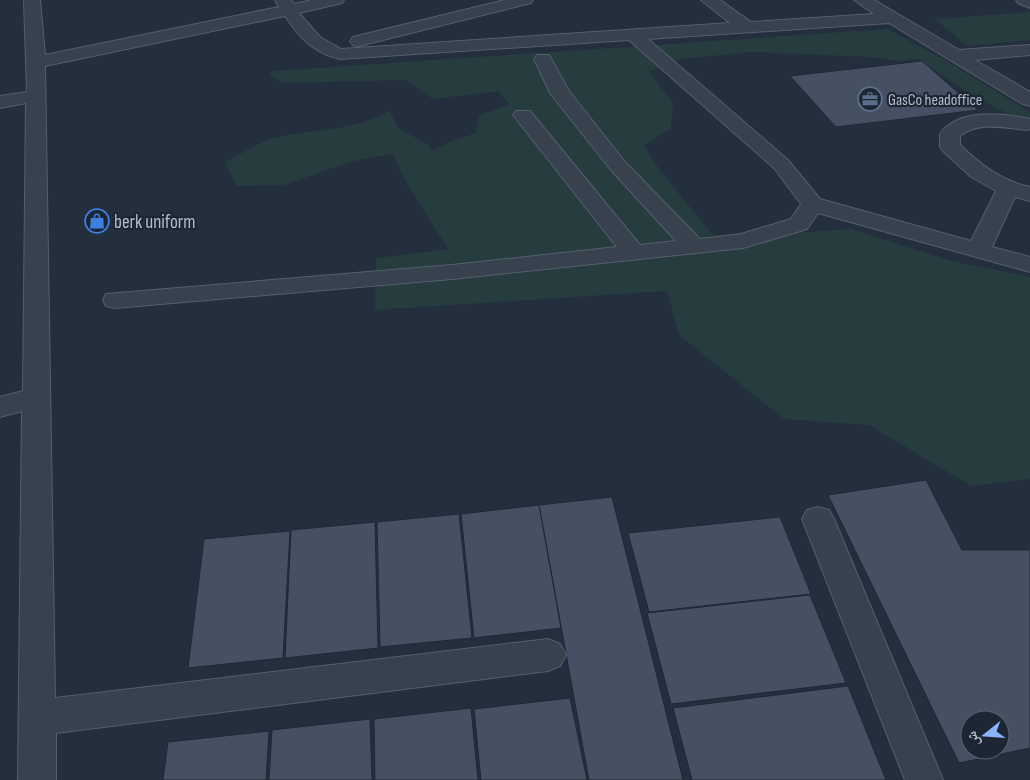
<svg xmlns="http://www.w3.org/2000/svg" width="1030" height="780" font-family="'Sofia Sans Condensed','Noto Naskh Arabic',sans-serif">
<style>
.green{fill:#263c3f}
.building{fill:#455162;stroke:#1f2835;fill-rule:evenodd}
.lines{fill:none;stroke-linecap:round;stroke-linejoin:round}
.minor-casing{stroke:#565f6c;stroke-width:2}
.minor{fill:#38414e;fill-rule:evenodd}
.labels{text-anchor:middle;stroke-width:4.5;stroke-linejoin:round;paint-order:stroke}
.far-poi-label{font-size:16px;fill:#b4bcc9;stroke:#1d2633;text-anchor:start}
.poi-label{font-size:19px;fill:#b4bcc9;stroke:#1d2633;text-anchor:start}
</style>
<rect width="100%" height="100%" fill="#242f3e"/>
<g class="green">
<path d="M1030,12V40L967,46L935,19Z"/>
<path d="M887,29L942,58L1030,112V123C988,107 956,85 919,59L898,61L870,57L753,52L680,59L649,72L673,103L671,128L644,146L659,169L715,238L851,229L951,261L1030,277V479L971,486L869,425L784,419L679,335L667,291L375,310L376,258L448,249L403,177L393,153L350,162L284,185L237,186L225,162C240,155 258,142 274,138C310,129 359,131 390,110L397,127L428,145L432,151L451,141L476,133L479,115L510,104L498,91L433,99L406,80L282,83L269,75L273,71Z"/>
</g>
<g class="building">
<path d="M922,61L978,110L836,127L790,76Z"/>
<path d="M926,480L962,550H1030V748L959,763L828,495ZM970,720H1000V750H970Z"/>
<path d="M612,497L683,780H589L539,505Z"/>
<path d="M539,505L561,628L474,638L461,514Z"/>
<path d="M459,514L472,638L380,647L377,522Z"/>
<path d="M780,517L811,594L649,612L628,533Z"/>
<path d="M375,522L378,648L285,658L291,530Z"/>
<path d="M290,531L283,658L188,668L204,539Z"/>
<path d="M810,595L846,683L671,704L647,613Z"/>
<path d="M848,686L886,780H692L673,708Z"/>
<path d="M570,698L587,780H481L474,709Z"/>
<path d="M471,708L478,780H375L374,719Z"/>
<path d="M370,719L372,780H269L272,730Z"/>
<path d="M269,731L266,780H163L168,742Z"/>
</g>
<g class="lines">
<g class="minor-casing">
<g id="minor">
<path d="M24,0H40L45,55L279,7L275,0H291L294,4L312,0H344L342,3L299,13L320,37L341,49L730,23L701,0H720L751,22L874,14L854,0H874L959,50L1030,45V55L975,60L1030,92V106L1023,104L889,23L648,39L788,160L820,199L971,241L996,191L970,176L943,151L940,147V134C958,108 1003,113 1030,119V129L1027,130C1004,128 979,121 960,136V145C981,165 1002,181 1030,187V201L1015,197L992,247L1030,257V272L818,213L807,229L743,248L452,279L115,308L106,306L103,300L106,294L452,265L617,247L513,115L516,111H530L640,245L676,241L611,170L550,93L534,59L537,55H549L569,91L625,162L700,239L741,234L791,219L801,204L774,168L629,40L340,59C314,53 299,37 285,16L45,66L55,698L548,639L560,644L566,655L560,666L548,671L56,733V780H18L22,411L0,417V397L23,391L26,103L0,108V96L27,92Z"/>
<path d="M505,0H533L531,3L359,46L353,45L350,41L353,37Z"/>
<path d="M1016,0H1030V8L1018,3Z"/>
<path d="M818,507L829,510L834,519L943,780H905L802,519L807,510Z"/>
</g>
</g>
<use href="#minor" class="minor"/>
</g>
<defs>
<g id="office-ring" transform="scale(1.25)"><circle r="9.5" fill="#1d2633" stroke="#5c6f8a" stroke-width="1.5"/><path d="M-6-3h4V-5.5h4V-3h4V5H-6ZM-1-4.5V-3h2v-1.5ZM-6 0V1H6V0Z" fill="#5c6f8a"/></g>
<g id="shop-ring" transform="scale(1.25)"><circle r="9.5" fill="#1d2633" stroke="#3f7fe0" stroke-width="1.5"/><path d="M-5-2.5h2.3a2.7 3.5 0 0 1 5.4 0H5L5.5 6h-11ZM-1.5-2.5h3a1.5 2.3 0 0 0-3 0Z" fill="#3f7fe0"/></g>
</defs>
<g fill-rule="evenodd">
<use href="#office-ring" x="870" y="99"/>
<use href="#shop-ring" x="97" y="221"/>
</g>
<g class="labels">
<g class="far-poi-label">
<text x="888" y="105">GasCo headoffice</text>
</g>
<g class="poi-label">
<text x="114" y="228">berk uniform</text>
</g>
</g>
<g transform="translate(985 735) rotate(253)"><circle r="24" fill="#1d2633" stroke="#59626f"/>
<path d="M0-4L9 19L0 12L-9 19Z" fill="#8ab4f8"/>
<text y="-8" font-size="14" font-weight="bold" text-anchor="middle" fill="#b4bcc9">ش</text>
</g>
</svg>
